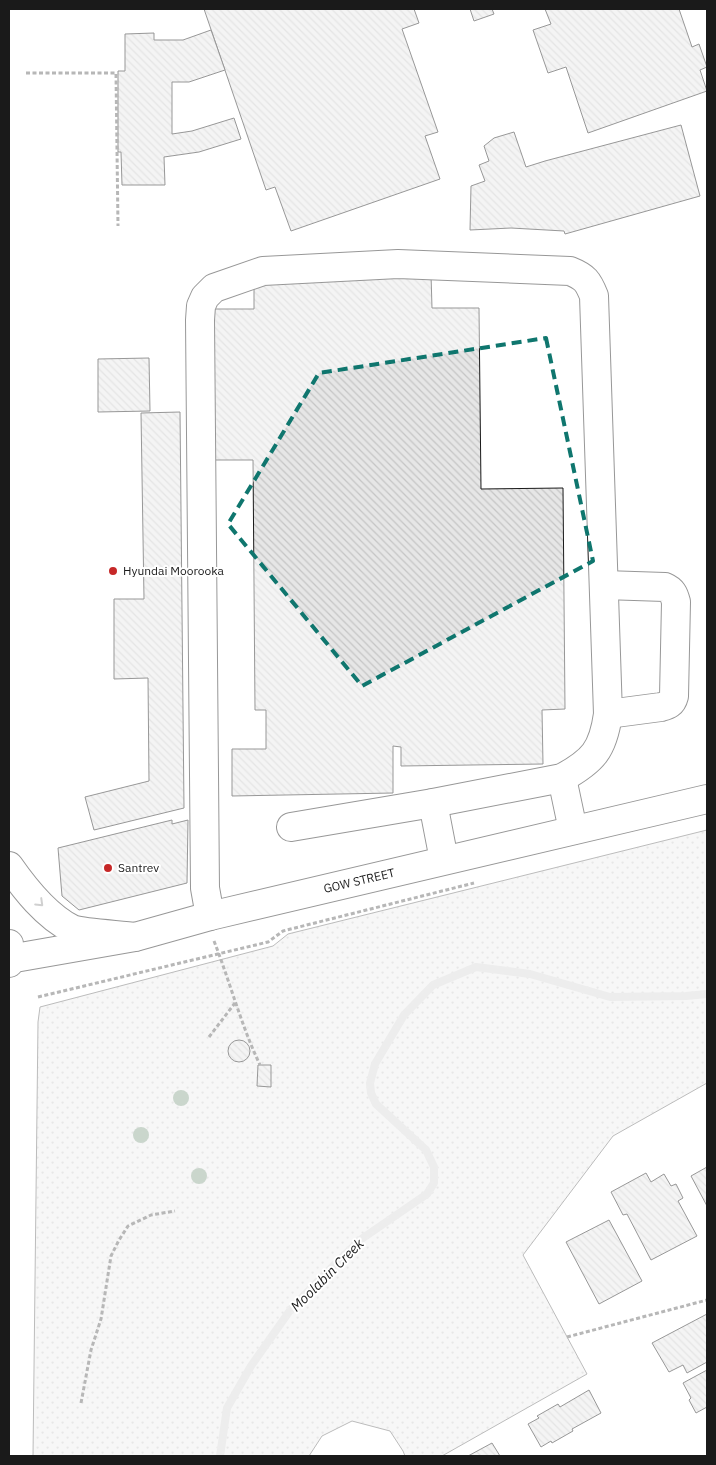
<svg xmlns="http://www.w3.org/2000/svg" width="716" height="1465" font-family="'IBM Plex Sans',sans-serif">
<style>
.park{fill:url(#park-dots);stroke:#6a6a6a}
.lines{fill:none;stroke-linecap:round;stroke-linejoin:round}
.stream{stroke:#d7d7d7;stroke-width:8}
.building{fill:url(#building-back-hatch);stroke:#1a1a1a}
.minor-casing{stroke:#1a1a1a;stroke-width:30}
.highway-casing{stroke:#1a1a1a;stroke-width:30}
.path{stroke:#5f5f5f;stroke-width:3;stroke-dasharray:4 2.5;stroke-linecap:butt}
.minor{stroke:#fff;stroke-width:28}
.highway{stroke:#fff;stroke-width:28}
.tree{fill:#8aa48f}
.oneway{stroke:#989898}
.marked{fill:none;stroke:#0f766e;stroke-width:4;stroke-dasharray:10 6;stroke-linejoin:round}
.poi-dot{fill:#c62828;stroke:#fff;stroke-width:2}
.labels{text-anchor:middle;stroke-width:4;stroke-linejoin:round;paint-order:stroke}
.poi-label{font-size:12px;fill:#1a1a1a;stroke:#fff;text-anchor:start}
.street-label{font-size:12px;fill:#1a1a1a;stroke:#fff}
.water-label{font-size:14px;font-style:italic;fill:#1a1a1a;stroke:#fff}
</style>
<defs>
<pattern id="park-dots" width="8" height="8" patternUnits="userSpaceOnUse" patternTransform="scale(1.25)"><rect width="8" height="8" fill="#ededed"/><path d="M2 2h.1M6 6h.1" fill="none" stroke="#cbcbcb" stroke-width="1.8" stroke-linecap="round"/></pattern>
<pattern id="building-back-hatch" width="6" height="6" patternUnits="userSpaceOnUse" patternTransform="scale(1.25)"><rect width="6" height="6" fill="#e6e6e6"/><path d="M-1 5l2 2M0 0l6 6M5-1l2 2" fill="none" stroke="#c5c5c5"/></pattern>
</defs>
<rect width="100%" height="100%" fill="#fff"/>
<path class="park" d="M707,830V1083L613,1136L523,1255L587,1374L442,1456H405L403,1451L390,1431L352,1421L322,1436L309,1456H33L38,1022L40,1007L273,946L288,934Z"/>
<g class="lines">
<path class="stream" d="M220,1456L227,1408L251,1366L291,1309L322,1277L360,1240L427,1194L434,1183V1167L426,1150L376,1104L371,1093L370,1083L375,1064L404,1015L433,985L476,967L530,974L610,997L686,996L707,994"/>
</g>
<g class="building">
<path d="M204,9H414L419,23L402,29L438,132L425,136L440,179L291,231L275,187L266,190Z"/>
<path d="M470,9H492L494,14L474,21Z"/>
<path d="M545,9H679L692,47L699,44L707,67L700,70L707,91L588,133L566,67L548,73L533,30L551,24Z"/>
<path d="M211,30L225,70L189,82H172V134L192,131L234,118L241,139L199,152L164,157L165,185H122L121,152H118V71H125V34L154,33V40H183Z"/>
<path d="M681,125L700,196L565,234L564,231L511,228L470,230L471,186L485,181L479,165L489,161L484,146L494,138L514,132L526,167L545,161Z"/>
<path d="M431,274L432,308H479L481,489L563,488L565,709L542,710L543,764L401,766V747L393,746V793L232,796V749H266V710H255L253,460H214L213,309H254V287L290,276Z"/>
<path d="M149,358L150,411L98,412V359Z"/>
<path d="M180,412L184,808L94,830L85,797L149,781L148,678L114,679V599H144L141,413Z"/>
<path d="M172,820V824L188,820L187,883L79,910L62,896L58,848Z"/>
<circle cx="239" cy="1051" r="11"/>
<path d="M258,1065H271V1087L257,1086Z"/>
<path d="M707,1167V1206L691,1176Z"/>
<path d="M646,1173L651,1182L664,1174L671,1186L676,1184L683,1198L678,1201L697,1236L651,1260L627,1214L623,1215L611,1192Z"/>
<path d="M609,1220L642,1281L599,1304L566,1242Z"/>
<path d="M707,1314V1362L687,1373L683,1365L669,1372L652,1343Z"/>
<path d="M707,1370V1407L696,1413L689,1400L691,1398L683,1383Z"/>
<path d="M589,1390L601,1413L572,1429L573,1431L552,1443L551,1441L541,1447L528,1424L539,1418L537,1416L558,1404L560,1407Z"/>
<path d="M492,1443L500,1456H468Z"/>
</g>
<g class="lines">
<g class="minor-casing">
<g id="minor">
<path d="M604,585L665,587C672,590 674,594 676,602L674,696C672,704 668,705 661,707L608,714"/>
<path d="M562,778L573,830"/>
<path d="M433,803L444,860"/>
<path d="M210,916L205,888L200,320L201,306L205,297L214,288L263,271L398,264L570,271C585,277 588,281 594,296L608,714C603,750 593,761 562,778L433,803L291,827"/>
<path id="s1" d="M9,959L135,937L210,916L707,799"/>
</g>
</g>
<g class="highway-casing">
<g id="highway">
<path d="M9,866C25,889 46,916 72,929C82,933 122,935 135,937"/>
<path d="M9,944V963"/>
</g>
</g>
<g class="path">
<path d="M26,73H116L118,226"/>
<path d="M214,941C230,982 241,1025 260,1065"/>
<path d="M38,997L268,942L283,931L474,883"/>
<path d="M209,1037L235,1003"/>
<path d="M567,1337L707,1300"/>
<path d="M81,1403L91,1350L101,1319L111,1256L119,1240L128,1226L151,1215L175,1211"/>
</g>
<use href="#minor" class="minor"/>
<use href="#highway" class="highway"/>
</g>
<g class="tree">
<circle cx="181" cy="1098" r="8"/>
<circle cx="141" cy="1135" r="8"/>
<circle cx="199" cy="1176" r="8"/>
</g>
<defs><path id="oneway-chevron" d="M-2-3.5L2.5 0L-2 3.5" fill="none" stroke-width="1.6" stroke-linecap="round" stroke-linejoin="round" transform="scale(1.25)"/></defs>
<use class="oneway" href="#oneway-chevron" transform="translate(40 903) rotate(44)"/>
<path d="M0 0H716V1465H0ZM546,338L593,561L362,686L228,524L319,373Z" fill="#fff" fill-opacity=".55" fill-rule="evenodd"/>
<path class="marked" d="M546,338L593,561L362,686L228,524L319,373Z"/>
<g class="poi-dot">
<circle cx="113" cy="571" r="5"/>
<circle cx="108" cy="868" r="5"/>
</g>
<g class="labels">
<g class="poi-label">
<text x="123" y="575">Hyundai Moorooka</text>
<text x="118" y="872">Santrev</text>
</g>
<g class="street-label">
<text dy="4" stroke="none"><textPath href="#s1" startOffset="359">GOW STREET</textPath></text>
</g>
<g class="water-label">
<text transform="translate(327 1275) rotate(-45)" y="5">Moolabin Creek</text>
</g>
</g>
<rect width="716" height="1465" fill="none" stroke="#1a1a1a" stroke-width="20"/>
</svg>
